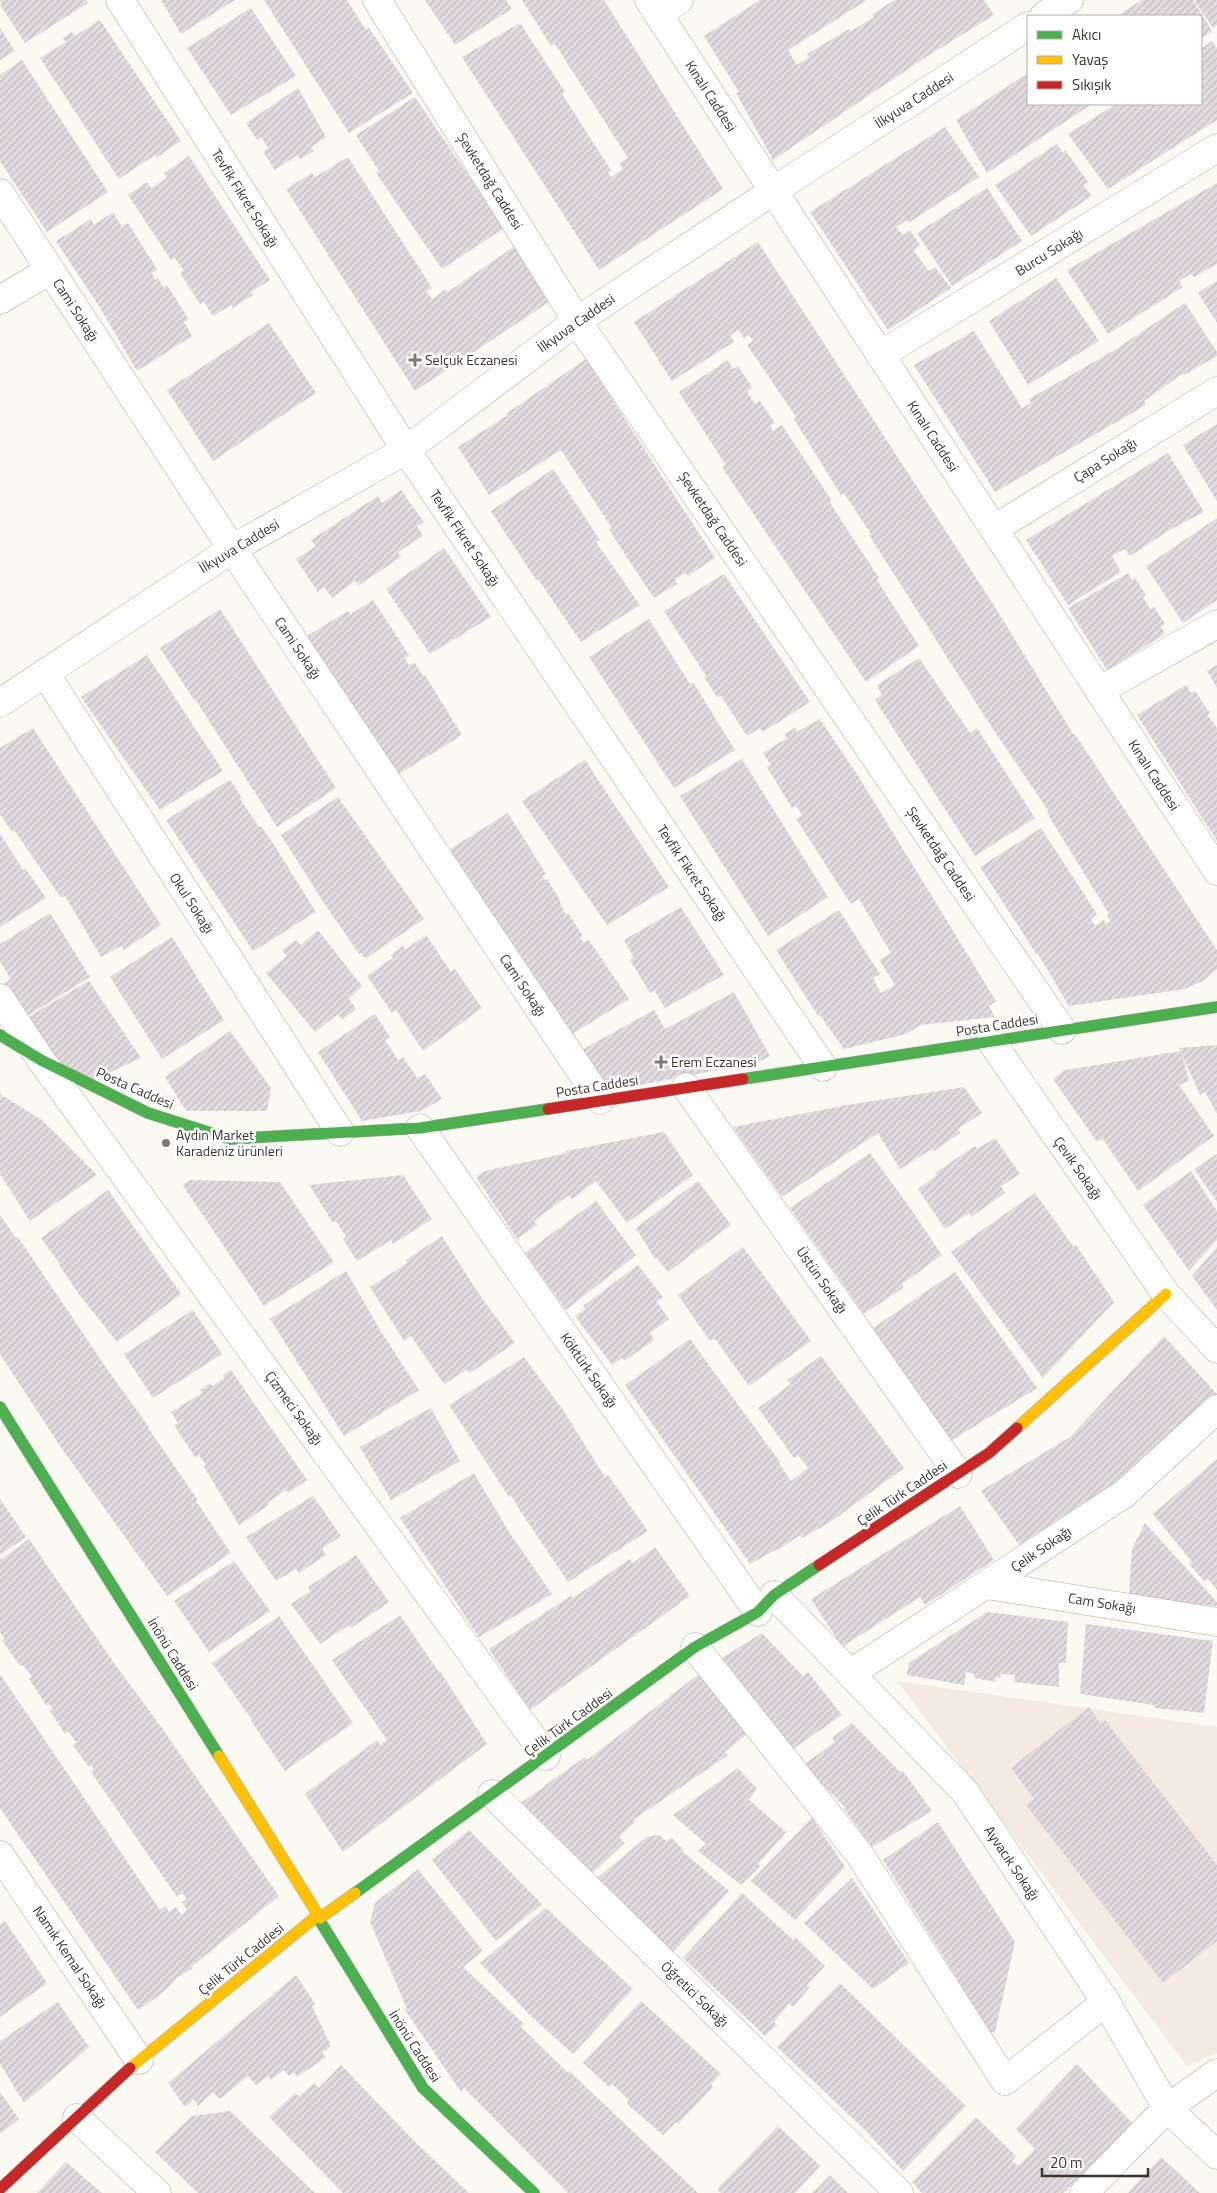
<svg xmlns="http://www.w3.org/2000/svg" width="1217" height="2193" font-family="'Titillium Web',sans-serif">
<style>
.education{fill:#f5eae2}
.building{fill:url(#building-hatch)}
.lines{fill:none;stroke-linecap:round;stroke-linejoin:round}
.street-casing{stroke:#aeaba3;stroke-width:29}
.fast-casing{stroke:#aeaba3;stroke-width:12}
.slow-casing{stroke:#aeaba3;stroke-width:12}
.jam-casing{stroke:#aeaba3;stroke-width:12}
.street{stroke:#fefefd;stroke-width:28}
.fast{stroke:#4caf50;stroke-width:11}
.slow{stroke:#ffc107;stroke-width:11}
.jam{stroke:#c62828;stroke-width:11}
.poi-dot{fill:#7e7a71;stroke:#fff;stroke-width:2}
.labels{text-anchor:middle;stroke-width:5;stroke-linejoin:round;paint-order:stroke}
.street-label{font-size:14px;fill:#3b362c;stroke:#fff}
.poi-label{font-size:14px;fill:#3b362c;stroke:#fff;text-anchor:start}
</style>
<defs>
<pattern id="building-hatch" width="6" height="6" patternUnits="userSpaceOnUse" patternTransform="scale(1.25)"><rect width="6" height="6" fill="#e2dbe0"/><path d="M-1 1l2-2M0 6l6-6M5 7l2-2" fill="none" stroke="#c3bdc0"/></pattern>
</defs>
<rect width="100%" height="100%" fill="#faf9f2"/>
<path class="education" d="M897,1681L1217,1727V2053L1187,2066Z"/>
<g class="building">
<path d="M0,0H86L88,3L25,43L1,6Z"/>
<path d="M161,0H235L181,34Z"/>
<path d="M264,0H347L366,30L369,28L413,93L349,133Z"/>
<path d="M425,0H506L512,9L455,45Z"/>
<path d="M522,0H604L723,189L599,270L462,57L520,23L565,92L562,94L611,170L608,172L611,177L623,169L619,163L628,158L555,44L551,46Z"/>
<path d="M760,0H867L788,50L797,65L809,57L807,54L849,29L850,32L874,17L872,14L895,0H984L994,15L923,59L773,160L736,93L739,92L704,36Z"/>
<path d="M1142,0H1193L1212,31L1201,39V16H1117Z"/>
<path d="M1194,0H1217V25L1213,28Z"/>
<path d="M251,8L296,76L231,115L187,48Z"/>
<path d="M100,20L181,141L156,158L155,155L119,179L40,58L66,42L63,38L72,32L75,36Z"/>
<path d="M0,28L15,51L0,60Z"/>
<path d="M1212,41L1217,48V120L1108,189L1068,134L1116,104H1201V49Z"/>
<path d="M22,60L108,192L47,232L0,161V75Z"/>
<path d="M1028,73V104H1092L987,173L956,120Z"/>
<path d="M298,88L326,137L311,147L314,151L300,159L297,155L275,170L263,152L268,148L261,137L257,140L246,123Z"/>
<path d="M415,97L504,228L442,269L376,173L379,171L356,135Z"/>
<path d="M945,127L979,177L908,223L907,220L896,227L903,235L910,230L920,245L913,250L929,271L935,267L951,288L888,330L810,212Z"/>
<path d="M1057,144L1063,153L1065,150L1088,182L1083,185L1092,196L1031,236L995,185Z"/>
<path d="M189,156L270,280L251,292L253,295L233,308L231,305L213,316L204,302L200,304L180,273L184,270L174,257L171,260L128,195L147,182L151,188L167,178L164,173Z"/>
<path d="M348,157L432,288L426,291L432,299L446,289L448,292L515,246L549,302L415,391L286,189L312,173L315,177Z"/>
<path d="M1217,183V264L1194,277L1191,274L1179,281L1183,287L1108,334L1067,270Z"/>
<path d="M987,188L1022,241L952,286L917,233Z"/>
<path d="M113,212L122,227L128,223L157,269L152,273L155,280L158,278L164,288L167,285L189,320L184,322L192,336L137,371L99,306L56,241L91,219L94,225Z"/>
<path d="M758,242L995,607L1073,734H1075L1217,950V969L1203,981L1185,989L1069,1006L1038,954L1037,955L980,867L1041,828L1097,914L1091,919L1095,926L1104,920L1106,925L1111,921L1107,916L1109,914L1047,813L1049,812L987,720L869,535L871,534L844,493L841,495L794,419L796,417L747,345L753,341L749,335L744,338L739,330L730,335L734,342L672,381L634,322Z"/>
<path d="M1056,278L1099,341L1028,385L989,321Z"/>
<path d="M1217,281V323L1198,293Z"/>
<path d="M1185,303L1217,352V356L1184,375L1182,374L1144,401L1146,405L995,492L914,365L974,331L1022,408L1031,403L1029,399L1113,351Z"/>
<path d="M269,323L316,393L213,461L167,390Z"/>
<path d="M586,359L715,558L688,576L686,573L675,579L677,584L654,598L609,530L612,528L561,450L489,495L458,447L508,415L507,413Z"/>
<path d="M728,360L733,369L738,366L752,387L747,392L755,404L760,401L775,423L770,426L773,431L782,425L832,501L830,503L879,578L877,580L919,646L866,682L722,467L725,464L679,392Z"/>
<path d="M1217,424V501L1183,445Z"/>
<path d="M1168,453L1204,512L1168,531L1130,556L1125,549L1112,556L1121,572L1068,605L1026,540Z"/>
<path d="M553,469L600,540L596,542L640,605L581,642L538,579L536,580L491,511Z"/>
<path d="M401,490L424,522L417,526L423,536L398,552L401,557L359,585L355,581L332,598L324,587L318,592L296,559L316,546L311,540L378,496L382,503Z"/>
<path d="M1217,518V600L1183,623L1146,566Z"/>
<path d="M444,548L491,617L430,654L386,589Z"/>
<path d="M1128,573L1131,580L1135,578L1146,595L1143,597L1150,609L1154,607L1165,624L1161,626L1165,634L1107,670L1068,608Z"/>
<path d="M724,574L810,702L763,732L760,728L747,736L721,696L717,697L704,677L706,676L664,611Z"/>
<path d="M373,600L409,655L405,658L409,665L415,663L423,676L425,675L462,735L399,774L307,636L348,611L351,614Z"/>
<path d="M220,609L336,788L277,827L195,699L194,700L160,648Z"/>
<path d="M649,619L690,684L693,682L735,750L674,788L589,657Z"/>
<path d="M147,655L223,771L160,810L81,697Z"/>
<path d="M919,658L970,733L977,728L1035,818L975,856L875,700L882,695L877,685Z"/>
<path d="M1217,665V688L1207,671Z"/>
<path d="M1186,685L1191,693L1195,691L1210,713L1207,715L1217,728V841L1137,715Z"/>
<path d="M820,719L860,779L996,1001L989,1006L995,1017L921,1025L906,1034L844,1049L820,1015L818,1016L776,950L839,910L880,974L873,978L881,993L895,985L879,960L891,953L859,899L851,904L796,819L802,815L796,806L792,808L767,767L771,765L763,753L787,738L784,734L795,728L797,732Z"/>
<path d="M33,728L161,925L124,950L121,946L101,957L65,896L61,898L14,830L12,832L0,814V748Z"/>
<path d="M742,759L828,897L768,936L680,796Z"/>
<path d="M585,760L669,887L607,925L522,801Z"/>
<path d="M228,781H231L242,798L240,799L259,827L261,826L271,840L316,912L253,951L166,820Z"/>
<path d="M338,797L424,919L365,959L361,953L359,954L322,900L281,835Z"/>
<path d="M508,813L546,874L542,876L545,880L547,879L561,902L560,903L566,915L568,913L583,936L580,938L584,942L589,940L629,999L564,1039L447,851Z"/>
<path d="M0,833L23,870L25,868L46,898L0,927Z"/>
<path d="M681,907L724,975L665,1008L654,990L650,993L630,960L634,958L624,940Z"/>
<path d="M50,913L90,977L24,1018L3,984L11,979L0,962V944Z"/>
<path d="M318,930L362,986L349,999L356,1009L342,1020L338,1014L315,1032L266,973L287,956L282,950L296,940L301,945Z"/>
<path d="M426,935L451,972L455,969L482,1008L423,1051L396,1010L392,1013L367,976L393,958L391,955L403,946L406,949Z"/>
<path d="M172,937L224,1020L162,1059L110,977Z"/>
<path d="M89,981L141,1058L88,1083L51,1056L28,1017Z"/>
<path d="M734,992L770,1056L758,1062L600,1093L578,1052L654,1010L665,1029Z"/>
<path d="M375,1014L390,1037L385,1040L398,1060L403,1057L417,1078L425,1074L442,1099L421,1111L362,1121L318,1052Z"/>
<path d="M230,1031L271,1088L267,1111H186L165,1077Z"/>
<path d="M1217,1045V1114L1205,1092L1200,1095L1179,1048Z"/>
<path d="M1181,1051L1189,1081L1179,1085L1214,1136L1138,1191L1103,1139L1097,1142L1053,1079L1065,1070Z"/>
<path d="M964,1087L982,1113L958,1129L960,1133L934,1151L932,1149L900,1169L878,1133L782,1197L733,1127L847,1105Z"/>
<path d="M0,1094L42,1120L97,1175L30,1221L0,1174Z"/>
<path d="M664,1132L693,1175L627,1223L596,1181L572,1199L569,1195L534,1221L537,1225L517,1239L476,1177L485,1171L567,1153L566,1151Z"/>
<path d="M995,1138L1020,1174L1001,1186L1005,1193L971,1217L969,1213L945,1229L918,1189L937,1175L935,1173L975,1146L977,1149Z"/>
<path d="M870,1153L908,1205L942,1255L902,1284L903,1288L864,1314L790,1208Z"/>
<path d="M1217,1154V1202L1194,1169Z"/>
<path d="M1191,1171L1217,1211V1240L1189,1271L1143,1205Z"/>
<path d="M403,1175L432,1219L393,1244L391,1240L357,1261L343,1239L346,1237L336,1221L333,1223L309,1185Z"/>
<path d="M190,1180L280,1182L334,1262L264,1306L186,1190L183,1184Z"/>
<path d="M698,1181L731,1225L668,1272L657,1258L655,1259L636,1228Z"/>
<path d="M108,1190L181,1294L117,1342L78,1293L59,1265L60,1264L41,1238Z"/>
<path d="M1035,1193L1073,1246L1076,1245L1114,1302L1043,1378L951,1252Z"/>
<path d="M596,1201L636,1255L566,1310L525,1253Z"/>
<path d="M0,1215L16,1238L18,1237L107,1369L149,1427L148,1428L191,1490L197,1499L196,1501L231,1553L167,1596L60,1446L0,1354Z"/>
<path d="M442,1236L477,1291L515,1343L470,1373L467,1370L444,1384L411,1336L404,1341L370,1287L407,1263L406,1260Z"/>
<path d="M743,1247L811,1341L749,1386L715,1339L710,1341L678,1295Z"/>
<path d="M1217,1247V1310L1192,1276Z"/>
<path d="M638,1265L663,1297L656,1301L669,1319L650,1333L654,1340L624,1361L622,1358L612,1365L575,1316L585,1309L583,1306Z"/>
<path d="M346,1271L380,1330L419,1390L344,1436L270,1319Z"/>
<path d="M955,1272L1037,1388L949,1442L873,1328Z"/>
<path d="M193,1310L222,1354L153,1398L124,1354Z"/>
<path d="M1164,1336L1217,1394L1111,1485L1019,1545L981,1491L1070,1437Z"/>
<path d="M690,1339L780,1462L779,1463L791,1481L808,1468L798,1455L794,1458L758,1408L791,1384L787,1380L821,1356L904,1468L829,1523L802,1538L800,1535L778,1550L777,1549L750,1564L625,1385Z"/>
<path d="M524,1357L565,1413L605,1477L608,1475L648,1531L568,1582L519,1509L512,1496L509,1497L449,1405Z"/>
<path d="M231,1370L307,1480L288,1493L286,1490L267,1503L269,1505L239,1525L204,1467L206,1465L199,1455L195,1457L174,1425L178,1423L171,1412L202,1393L200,1390L210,1383L212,1386L224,1378L223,1375Z"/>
<path d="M431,1408L460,1461L391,1500L360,1447Z"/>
<path d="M1217,1459V1590L1208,1579L1204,1581L1189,1564L1192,1562L1153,1514Z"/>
<path d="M474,1473L509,1532L552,1594L479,1637L400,1518Z"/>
<path d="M313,1496L341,1536L322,1549L326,1555L299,1573L296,1569L276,1581L246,1537Z"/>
<path d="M0,1499L26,1537L0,1555Z"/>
<path d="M960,1506L994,1560L925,1605L920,1597L842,1647L811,1599Z"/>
<path d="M1145,1523L1217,1602V1606L1174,1602L1129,1594L1132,1549Z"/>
<path d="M29,1539L114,1663L159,1724L279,1896L191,1967L193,1968L177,1978L164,1992L138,2010L0,1808V1674L160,1910L166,1906L169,1912L176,1907L181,1915L187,1910L182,1902L187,1899L182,1893L177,1897L91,1772L94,1769L91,1765L88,1766L73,1745L76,1742L68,1731L65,1734L50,1711L53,1709L49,1704L47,1706L29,1679L32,1677L23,1665L20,1666L2,1640L5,1639L0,1632V1560Z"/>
<path d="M655,1547L690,1596L530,1710L489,1649L571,1596L573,1598L630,1559L633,1563Z"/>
<path d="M356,1555L389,1602L351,1628L349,1625L320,1644L291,1604L310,1591L308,1587Z"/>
<path d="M234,1561L270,1611L209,1652L174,1601Z"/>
<path d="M987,1612L1068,1622L1066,1663H1059V1687L1014,1682L1015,1675L1001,1674L1000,1678L996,1677L995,1682L974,1678V1674L966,1672L964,1685L907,1675L909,1663Z"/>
<path d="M400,1615L439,1672L440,1671L487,1744L343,1852L305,1794L377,1740L380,1745L387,1740L332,1660Z"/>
<path d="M279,1616L353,1723L285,1771L251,1721L252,1720L212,1663Z"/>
<path d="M1086,1624L1213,1641L1204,1713L1154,1708V1705L1080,1694Z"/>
<path d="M762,1633L803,1676L808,1672L842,1715L790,1751L717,1661Z"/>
<path d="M704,1670L751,1731L725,1752L728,1755L633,1820L635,1822L619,1837L625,1843L587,1878L518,1805L585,1757L587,1760Z"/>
<path d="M1089,1707L1100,1723L1105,1720L1217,1865V1941L1163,1983L1026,1805L1034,1799L1011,1768Z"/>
<path d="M852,1723L900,1772L903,1771L932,1811L872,1847L844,1809L846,1808L803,1765L835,1742L832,1738Z"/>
<path d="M738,1768L757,1789L749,1800L786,1832L758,1864L760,1866L741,1885L698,1851L706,1844L673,1815Z"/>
<path d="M812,1818L845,1867L795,1920L751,1881Z"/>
<path d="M938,1822L1015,1942L995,2032L991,2033L883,1860Z"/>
<path d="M469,1830L542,1904L496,1941L432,1860Z"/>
<path d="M659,1835L666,1841L672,1838L683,1850L682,1851L729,1891L673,1952L591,1883L648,1836Z"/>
<path d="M418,1869L483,1951L463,1967L524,2024L521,2027L568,2073L569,2071L698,2193H568L464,2088L461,2092L405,2010L407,2009L370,1922L375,1903Z"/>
<path d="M852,1878L909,1963L873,1989L804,1923Z"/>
<path d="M742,1893L793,1940L795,1937L825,1966L807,1985L810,1987L793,2007L789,2004L774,2022L777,2025L765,2036L683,1958Z"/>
<path d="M546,1908L633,1989L573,2054L531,2016L480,1963Z"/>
<path d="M5,1921L47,1983L0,2017V1925Z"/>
<path d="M296,1975L315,2004L312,2006L331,2046L322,2053L326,2057L297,2077L294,2072L289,2076L284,2070L271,2080L268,2076L256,2085L248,2076L220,2099L213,2092L198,2106L194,2099L185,2107L168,2083Z"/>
<path d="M840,1983L966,2106L903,2171L864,2129L777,2047Z"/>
<path d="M641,2001L721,2074L711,2084L713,2087L678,2124L676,2122L663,2135L627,2104L629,2100L612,2084L609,2087L583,2063Z"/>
<path d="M58,2002L89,2047L24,2103L0,2064V2041Z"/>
<path d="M1077,2064L1132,2123L1063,2193H922L912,2182L976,2117L1016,2156L1012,2161L1018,2166L1035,2149L1016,2129Z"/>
<path d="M341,2065L416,2143L469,2193H343L269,2117L295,2093L299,2097L314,2083L319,2088Z"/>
<path d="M0,2092L19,2119L0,2134Z"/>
<path d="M230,2111L315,2193H198L155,2152L192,2116Z"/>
<path d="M778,2126L820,2166L795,2193H721L717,2189Z"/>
<path d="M1161,2157L1200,2193H1128Z"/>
<path d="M66,2162L102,2193H37Z"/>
<path d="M830,2175L848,2193H812Z"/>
</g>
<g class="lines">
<g class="street-casing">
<g id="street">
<path d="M120,0L406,450L823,1067"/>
<path d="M377,0L577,321L1062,1030"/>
<path d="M649,0L1217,871"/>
<path d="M658,14L679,0"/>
<path d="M1044,16L1069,0"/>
<path d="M0,193L232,549L600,1100"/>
<path d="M0,300L50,270"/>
<path d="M880,355L1217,148"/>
<path d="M994,529L1217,391"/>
<path d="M45,673L340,1132"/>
<path d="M1099,691L1217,624"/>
<path d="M0,703L232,549L406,450L577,321L773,191L1028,26"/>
<path d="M0,998L41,1060L546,1756"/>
<path d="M991,1041L1166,1294L1217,1349"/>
<path d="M686,1087L958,1474"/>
<path d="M420,1128L758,1612"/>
<path d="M987,1585L1217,1622"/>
<path d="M774,1595L965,1792L1106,2002L1167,2108L1217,2155"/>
<path d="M695,1647L860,1855L1005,2081L1106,2002"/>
<path d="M851,1673L1124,1494L1217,1409"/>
<path d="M492,1794L899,2193"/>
<path d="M0,1855L139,2060"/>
<path d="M77,2118L157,2193"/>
<path d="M1084,2193L1167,2108L1217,2073"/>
</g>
</g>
<g class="fast-casing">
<g id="fast">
<path d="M0,1035L41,1060L148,1113L230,1139L420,1128L548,1109"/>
<path d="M743,1079L1217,1007"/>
<path d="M0,1407L219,1756"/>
<path d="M355,1893L695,1647L758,1612L774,1595L819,1565"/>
<path d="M317,1916L423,2088L534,2193"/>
</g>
</g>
<g class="slow-casing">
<g id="slow">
<path d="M1017,1428L1166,1294"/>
<path d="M219,1756L320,1918"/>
<path d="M130,2068L317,1916L320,1918L355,1893"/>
</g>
</g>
<g class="jam-casing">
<g id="jam">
<path d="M548,1109L743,1079"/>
<path d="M819,1565L989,1453L1017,1428"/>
<path d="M0,2189L130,2068"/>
</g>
</g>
<use href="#street" class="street"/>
<use href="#fast" class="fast"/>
<use href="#slow" class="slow"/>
<use href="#jam" class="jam"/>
</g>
<g class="poi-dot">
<path d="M412.5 352.5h5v5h5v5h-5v5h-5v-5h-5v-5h5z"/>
<path d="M658.5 1054.5h5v5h5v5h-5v5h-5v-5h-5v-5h5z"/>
<circle cx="166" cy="1143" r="5"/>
</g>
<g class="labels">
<g class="street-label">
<text transform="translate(711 96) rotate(57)" y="5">Kınalı Caddesi</text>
<text transform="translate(914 100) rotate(-33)" y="5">İlkyuva Caddesi</text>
<text transform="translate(490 181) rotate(58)" y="5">Şevketdağ Caddesi</text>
<text transform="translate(245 198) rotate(58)" y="5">Tevfik Fikret Sokağı</text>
<text transform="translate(1049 252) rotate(-32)" y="5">Burcu Sokağı</text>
<text transform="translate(76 310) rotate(57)" y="5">Cami Sokağı</text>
<text transform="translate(576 323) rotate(-35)" y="5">İlkyuva Caddesi</text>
<text transform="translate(933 436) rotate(57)" y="5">Kınalı Caddesi</text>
<text transform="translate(1105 460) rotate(-32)" y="5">Çapa Sokağı</text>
<text transform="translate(713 519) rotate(56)" y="5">Şevketdağ Caddesi</text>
<text transform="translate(465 538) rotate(56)" y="5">Tevfik Fikret Sokağı</text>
<text transform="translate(239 546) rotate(-31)" y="5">İlkyuva Caddesi</text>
<text transform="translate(298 648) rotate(56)" y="5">Cami Sokağı</text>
<text transform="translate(1154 775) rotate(57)" y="5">Kınalı Caddesi</text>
<text transform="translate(941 854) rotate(56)" y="5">Şevketdağ Caddesi</text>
<text transform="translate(692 873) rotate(56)" y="5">Tevfik Fikret Sokağı</text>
<text transform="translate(192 903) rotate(57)" y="5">Okul Sokağı</text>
<text transform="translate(523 985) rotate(56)" y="5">Cami Sokağı</text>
<text transform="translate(997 1025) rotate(-9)" y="5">Posta Caddesi</text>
<text transform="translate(597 1086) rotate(-9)" y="5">Posta Caddesi</text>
<text transform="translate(135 1088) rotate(24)" y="5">Posta Caddesi</text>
<text transform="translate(1078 1168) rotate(55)" y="5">Çevik Sokağı</text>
<text transform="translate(822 1280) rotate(55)" y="5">Üstün Sokağı</text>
<text transform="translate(589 1370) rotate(55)" y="5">Köktürk Sokağı</text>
<text transform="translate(294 1408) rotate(54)" y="5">Çizmeci Sokağı</text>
<text transform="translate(902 1493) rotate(-34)" y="5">Çelik Türk Caddesi</text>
<text transform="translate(1041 1549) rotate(-34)" y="5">Çelik Sokağı</text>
<text transform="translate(1102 1603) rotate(9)" y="5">Cam Sokağı</text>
<text transform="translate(173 1654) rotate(58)" y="5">İnönü Caddesi</text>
<text transform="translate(568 1722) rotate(-36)" y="5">Çelik Türk Caddesi</text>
<text transform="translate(1012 1863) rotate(56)" y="5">Ayvacık Sokağı</text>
<text transform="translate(70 1957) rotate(56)" y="5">Namık Kemal Sokağı</text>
<text transform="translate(241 1959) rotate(-39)" y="5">Çelik Türk Caddesi</text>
<text transform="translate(695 1994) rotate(44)" y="5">Öğretici Sokağı</text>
<text transform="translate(415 2046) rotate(57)" y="5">İnönü Caddesi</text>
</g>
<g class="poi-label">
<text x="425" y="365">Selçuk Eczanesi</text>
<text x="671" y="1067">Erem Eczanesi</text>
<text x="176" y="1140">Aydın Market<tspan x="176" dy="16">Karadeniz ürünleri</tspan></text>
</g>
</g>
<rect x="1027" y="15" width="175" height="90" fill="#ffffff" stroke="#b1afab"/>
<rect x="1037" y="31" width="25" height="8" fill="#4caf50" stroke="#b1afab"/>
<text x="1072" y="40" font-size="15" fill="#3b362c">Akıcı</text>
<rect x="1037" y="56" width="25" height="8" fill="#ffc107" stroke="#b1afab"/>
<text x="1072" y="65" font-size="15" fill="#3b362c">Yavaş</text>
<rect x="1037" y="81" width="25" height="8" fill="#c62828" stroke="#b1afab"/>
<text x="1072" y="90" font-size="15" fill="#3b362c">Sıkışık</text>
<path d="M1042 2168v8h106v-8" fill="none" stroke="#3b362c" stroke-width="2.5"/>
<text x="1050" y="2168" font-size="15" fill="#3b362c" stroke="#ffffff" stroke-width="4" paint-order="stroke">20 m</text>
</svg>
